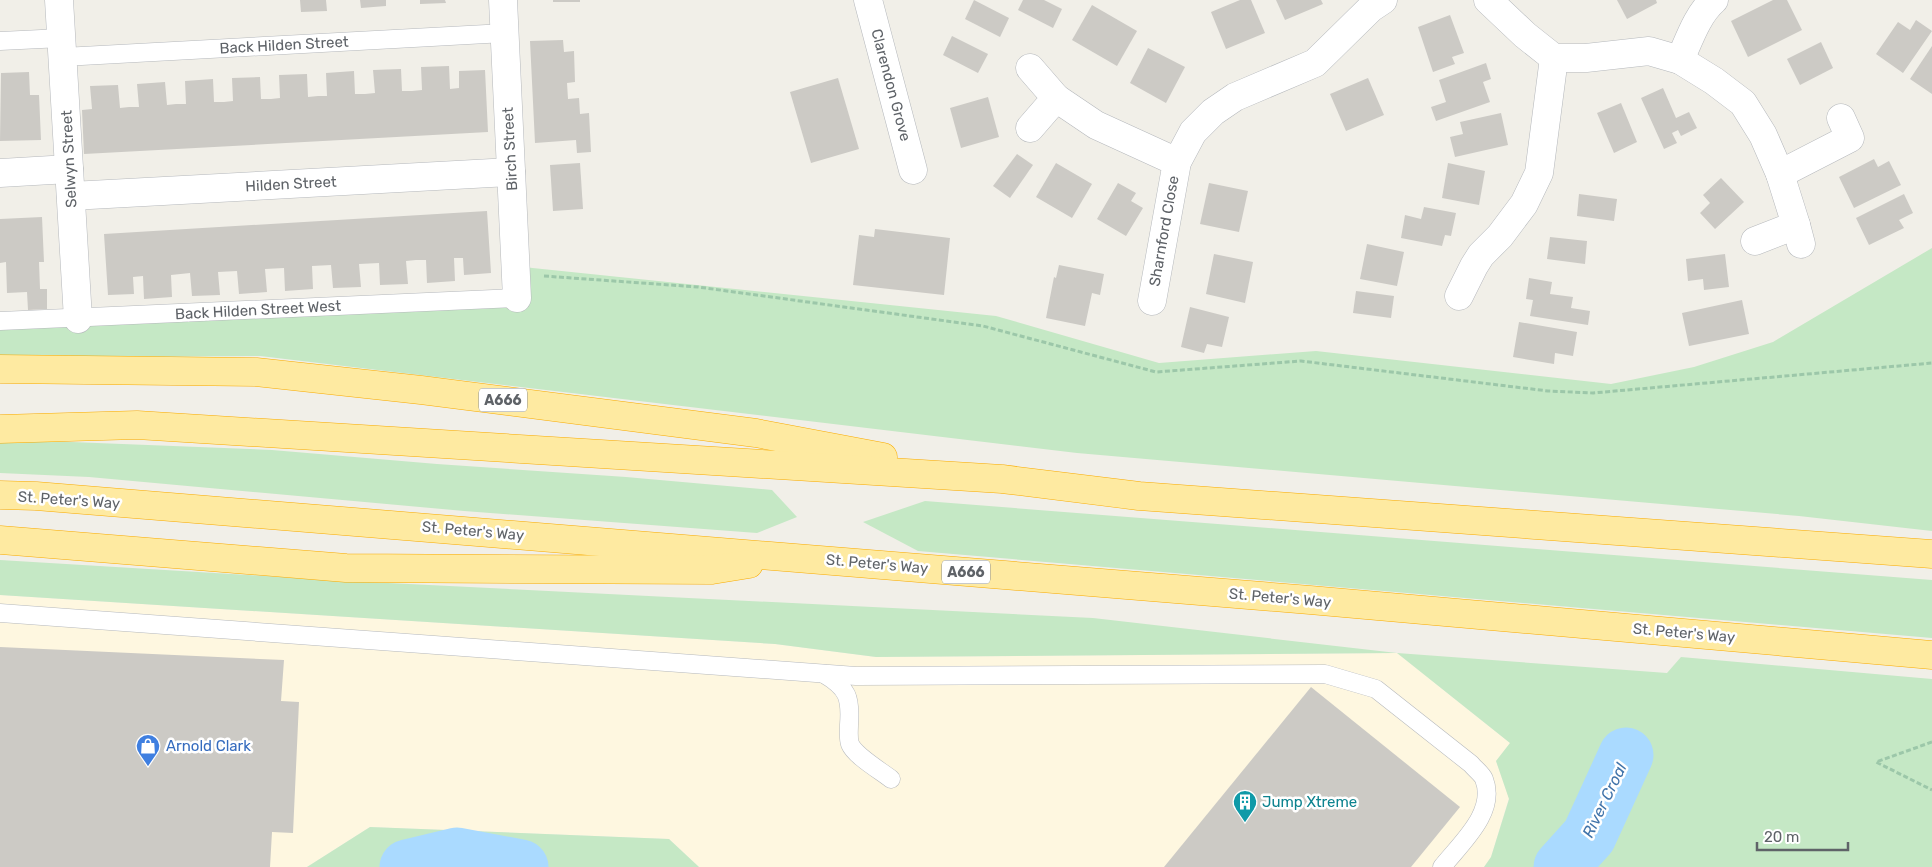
<svg xmlns="http://www.w3.org/2000/svg" width="1932" height="867" font-family="Rubik,sans-serif">
<style>
.commercial{fill:#fef7e0}
.green{fill:#c5e8c5}
.lines{fill:none;stroke-linecap:round;stroke-linejoin:round}
.river{stroke:#aadaff;stroke-width:55}
.building{fill:#cccac5}
.service-casing{stroke:#b5b8bc;stroke-width:19}
.minor-casing{stroke:#b5b8bc;stroke-width:29}
.trunk-casing{stroke:#f9ab00;stroke-width:29}
.path{stroke:#9cc7a9;stroke-width:3;stroke-dasharray:5 2.5;stroke-linecap:butt}
.service{stroke:#fff;stroke-width:18}
.minor{stroke:#fff;stroke-width:28}
.trunk{stroke:#feeaa1;stroke-width:28}
.labels{text-anchor:middle;stroke-width:5;stroke-linejoin:round;paint-order:stroke}
.shield{fill:#fff;stroke:#8f9295;stroke-width:1}
.shield-label{font-size:14px;font-weight:bold;fill:#5f6368}
.street-label{font-size:15px;fill:#5f6368;stroke:#fff}
.shop-label{font-size:15px;fill:#366cbe;stroke:#fff;text-anchor:start}
.culture-label{font-size:15px;fill:#0d838f;stroke:#fff;text-anchor:start}
.water-label{font-size:16px;font-style:italic;fill:#4174aa;stroke:#fff}
</style>
<rect width="100%" height="100%" fill="#f1efe8"/>
<path class="commercial" d="M0,595L775,644L876,657L1397,653L1510,743L1496,761L1509,798L1491,857L1484,867H699L669,839L370,827L307,867H0Z"/>
<g class="green">
<path d="M1932,248V531L1799,516L1077,453L260,356L0,358V327L523,304V267L996,316L1159,363L1316,351L1611,384L1694,367L1773,342Z"/>
<path d="M46,441L272,450L437,464L626,477L772,490L797,517L757,533L464,511L89,477L0,473V442Z"/>
<path d="M925,501L1932,580V638L918,551L863,522Z"/>
<path d="M0,560L348,581L1093,618L1397,653L1667,673L1681,657L1932,679V867H1484L1491,857L1509,799L1496,761L1510,743L1397,653L876,657L775,644L0,595Z"/>
<path d="M370,827L669,839L699,867H307Z"/>
</g>
<g class="lines">
<g class="river">
<path d="M407,867L457,855L521,867"/>
<path d="M1561,867L1589,836L1626,755"/>
</g>
</g>
<g class="building">
<path d="M300,0H326L327,11L301,12Z"/>
<path d="M360,0H386V6L361,8Z"/>
<path d="M420,0H445L446,3L420,4Z"/>
<rect x="553" y="0" width="27" height="2"/>
<path d="M974,0L1009,18L1000,37L965,19Z"/>
<path d="M1023,0H1044L1062,9L1053,28L1018,10Z"/>
<path d="M1240,0H1251L1265,33L1226,49L1211,12Z"/>
<path d="M1276,0H1321L1323,4L1285,20Z"/>
<path d="M1617,0H1656L1657,3L1627,19Z"/>
<path d="M1773,0H1787L1802,30L1748,57L1731,21Z"/>
<path d="M1092,5L1137,31L1117,66L1072,40Z"/>
<path d="M1450,15L1464,53L1452,57L1455,64L1433,72L1418,27Z"/>
<path d="M1916,20L1932,31L1903,73L1876,54L1898,22L1910,30Z"/>
<path d="M952,36L988,54L978,73L943,55Z"/>
<path d="M563,40L564,52L574,51L575,82L567,83L568,99L579,98L580,114L589,113L591,152L577,153L576,140L535,143L530,41Z"/>
<path d="M1821,42L1833,68L1800,85L1787,59Z"/>
<path d="M1932,46V94L1910,79Z"/>
<path d="M1148,48L1185,67L1166,103L1130,83Z"/>
<path d="M1486,63L1491,79L1483,82L1490,102L1436,121L1431,107L1446,102L1439,80Z"/>
<path d="M449,66L450,89L459,88V71L485,70L488,132L84,154L82,110L92,109L90,86L118,85L120,108L129,107H139L137,84L165,82L167,105L176,104H186L185,81L213,79L214,102H224L233,101L232,78L260,77L261,99H271L280,98L279,75L307,74L308,97L318,96H327L326,73L354,71L355,94H365L375,93L373,70L401,69L402,91H412L422,90L421,67Z"/>
<path d="M29,72L30,95H39L41,140L0,141L1,73Z"/>
<path d="M838,78L859,149L811,163L790,92Z"/>
<path d="M1368,78L1384,115L1346,131L1330,94Z"/>
<path d="M1663,88L1676,118L1689,112L1697,128L1681,136L1678,130L1672,133L1677,143L1664,149L1641,98Z"/>
<path d="M988,97L999,137L961,148L950,108Z"/>
<path d="M1621,103L1637,142L1614,153L1597,113Z"/>
<path d="M1501,113L1508,145L1455,157L1450,137L1463,134L1460,122Z"/>
<path d="M1017,154L1033,165L1010,198L993,186Z"/>
<path d="M1874,159L1878,167L1889,161L1901,185L1854,208L1839,177Z"/>
<path d="M580,163L583,209L553,211L550,165Z"/>
<path d="M1056,163L1092,184L1072,218L1036,197Z"/>
<path d="M1448,163L1485,171L1479,205L1442,198Z"/>
<path d="M1721,178L1744,202L1715,229L1700,213L1710,203L1703,195Z"/>
<path d="M1118,183L1136,193L1131,201L1143,208L1126,236L1097,219Z"/>
<path d="M1209,183L1248,191L1239,232L1200,224Z"/>
<path d="M1579,194L1617,199L1614,221L1577,216Z"/>
<path d="M1904,194L1913,213L1899,220L1904,228L1869,245L1856,218Z"/>
<path d="M1424,207L1456,213L1451,236L1445,235L1442,246L1401,238L1405,215L1421,219Z"/>
<path d="M487,211L491,273L464,275L463,258H454L455,281L427,283L426,260H416L406,261L408,284L380,285L379,263L359,264L361,287L333,288L331,265L312,266L313,289L285,291L284,268L265,269L267,292L239,294L237,271L218,272L220,295L192,296L190,273L171,275L172,297L144,299L143,276L133,277L134,294L108,295L104,234Z"/>
<path d="M42,217L44,262H39L40,289H47V309L28,310L27,292L7,293L6,262L0,263V219Z"/>
<path d="M875,229L950,238L944,295L853,285L859,235L874,237Z"/>
<path d="M1550,237L1587,241L1585,264L1547,259Z"/>
<path d="M1367,244L1404,252L1397,286L1360,279Z"/>
<path d="M1214,254L1253,262L1245,303L1206,294Z"/>
<path d="M1725,254L1729,287L1704,290L1703,279L1688,281L1686,259Z"/>
<path d="M1059,265L1104,274L1100,295L1092,293L1085,326L1046,318L1054,277L1056,278Z"/>
<path d="M1529,278L1552,282L1550,294L1573,297L1571,308L1590,311L1588,325L1530,316L1533,300L1526,299Z"/>
<path d="M1356,291L1394,296L1391,318L1353,313Z"/>
<path d="M1742,300L1749,334L1689,346L1682,313Z"/>
<path d="M1190,307L1229,317L1222,347L1207,344L1204,353L1181,347Z"/>
<path d="M1519,322L1577,332L1573,356L1555,353L1554,364L1513,357Z"/>
<path d="M0,647L284,660L281,701L299,702L293,833L272,832L270,867H0Z"/>
<path d="M1311,687L1460,807L1411,867H1164Z"/>
</g>
<g class="lines">
<g class="service-casing">
<g id="service">
<path d="M0,41L62,38"/>
<path d="M63,57L505,33"/>
<path d="M0,321L517,298"/>
<path d="M0,613L856,676L1325,674L1376,689L1471,764C1475,769 1482,774 1484,779C1497,812 1461,843 1442,867"/>
<path d="M824,674C848,688 851,698 849,725C849,730 848,738 850,744C855,756 881,771 891,779"/>
</g>
</g>
<g class="minor-casing">
<g id="minor">
<path d="M59,0L78,319"/>
<path d="M503,0L517,298"/>
<path d="M868,0L913,170"/>
<path d="M1488,0L1525,35L1554,58H1586L1649,51L1680,60L1714,81L1743,103L1763,135L1780,174L1796,225"/>
<path d="M1680,60C1689,40 1697,15 1714,0"/>
<path d="M1030,68L1056,98L1030,128"/>
<path d="M1056,98L1096,125L1177,162"/>
<path d="M0,173L69,169"/>
<path d="M1780,174L1850,138L1841,118"/>
<path d="M71,196L511,172"/>
<path d="M1755,241L1796,225L1801,244"/>
<path d="M1459,296L1474,266L1481,255L1500,236L1524,204L1539,173L1554,58"/>
<path d="M1152,301L1177,162L1193,132L1213,112L1235,97L1315,63L1371,8L1383,0"/>
</g>
</g>
<g class="trunk-casing">
<g id="trunk">
<path d="M0,369L256,372L421,390L756,433L883,457"/>
<path d="M0,429L137,425L1002,479L1139,496L1932,554"/>
<path d="M0,495L36,496L1310,600L1932,655"/>
<path d="M0,540L346,568L712,570L749,564"/>
</g>
</g>
<g class="path">
<path d="M544,276L698,287L983,326L1156,372L1301,361L1548,391L1593,393L1932,363"/>
<path d="M1932,742L1876,762L1932,790"/>
</g>
<use href="#service" class="service"/>
<use href="#minor" class="minor"/>
<use href="#trunk" class="trunk"/>
</g>
<defs>
<g id="shop-pin" transform="scale(1.25)"><path d="M0 17L-7.5 6A9.5 9.5 0 1 1 7.5 6Z" fill="#3f7fe0" stroke="#fff"/><path d="M-5-2.5h2.3a2.7 3.5 0 0 1 5.4 0H5L5.5 6h-11ZM-1.5-2.5h3a1.5 2.3 0 0 0-3 0Z" fill="#fff"/></g>
<g id="building-pin" transform="scale(1.25)"><path d="M0 17L-7.5 6A9.5 9.5 0 1 1 7.5 6Z" fill="#0f9aa8" stroke="#fff"/><path d="M-4-6H4V6H1V3H-1V6H-4ZM-2.5-4.3h1.7v1.8h-1.7ZM.8-4.3h1.7v1.8H.8ZM-2.5-1h1.7V.8h-1.7ZM.8-1h1.7V.8H.8Z" fill="#fff"/></g>
</defs>
<g fill-rule="evenodd">
<use href="#shop-pin" x="148" y="746"/>
<use href="#building-pin" x="1245" y="802"/>
</g>
<g class="labels">
<g class="shield">
<rect x="479" y="388.5" width="48" height="23" rx="4"/>
<rect x="942" y="560.5" width="48" height="23" rx="4"/>
</g>
<g class="shield-label">
<text x="503" y="405">A666</text>
<text x="966" y="577">A666</text>
</g>
<g class="street-label">
<text transform="translate(284 45) rotate(-3)" y="5">Back Hilden Street</text>
<text transform="translate(891 85) rotate(75)" y="5">Clarendon Grove</text>
<text transform="translate(510 149) rotate(-93)" y="5">Birch Street</text>
<text transform="translate(69 159) rotate(-93)" y="5">Selwyn Street</text>
<text transform="translate(291 184) rotate(-3)" y="5">Hilden Street</text>
<text transform="translate(1164 231) rotate(-80)" y="5">Sharnford Close</text>
<text transform="translate(258 310) rotate(-3)" y="5">Back Hilden Street West</text>
<text transform="translate(69 500) rotate(4)" y="5">St. Peter's Way</text>
<text transform="translate(473 531) rotate(5)" y="5">St. Peter's Way</text>
<text transform="translate(877 564) rotate(5)" y="5">St. Peter's Way</text>
<text transform="translate(1280 598) rotate(5)" y="5">St. Peter's Way</text>
<text transform="translate(1684 633) rotate(5)" y="5">St. Peter's Way</text>
</g>
<g class="shop-label">
<text x="166" y="751">Arnold Clark</text>
</g>
<g class="culture-label">
<text x="1262" y="807">Jump Xtreme</text>
</g>
<g class="water-label">
<text transform="translate(1604 800) rotate(-64)" y="6">River Croal</text>
</g>
</g>
<path d="M1757 842v8h91v-8" fill="none" stroke="#5f6368" stroke-width="2.5"/>
<text x="1764" y="842" font-size="15" fill="#5f6368" stroke="#ffffff" stroke-width="4" paint-order="stroke">20 m</text>
</svg>
